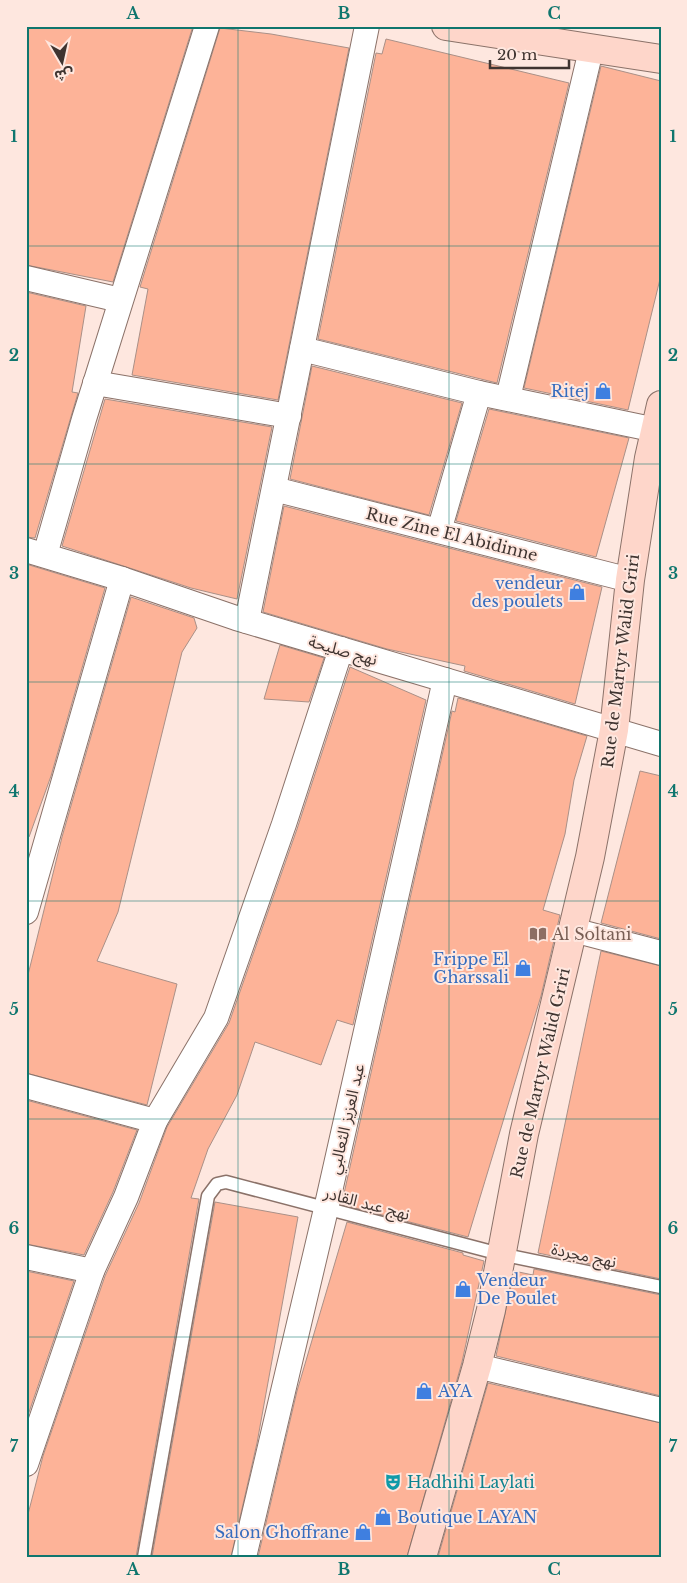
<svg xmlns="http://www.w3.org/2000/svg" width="687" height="1583" font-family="'Libre Baskerville','Noto Sans Arabic',serif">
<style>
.building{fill:#fdb398;stroke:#aa9087}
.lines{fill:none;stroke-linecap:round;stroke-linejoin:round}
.lane-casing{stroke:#8b7269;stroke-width:15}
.street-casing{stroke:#8b7269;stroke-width:26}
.secondary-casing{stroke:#8b7269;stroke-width:30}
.lane{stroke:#fff;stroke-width:12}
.street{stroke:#fff;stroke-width:24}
.secondary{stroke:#fed6ca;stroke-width:28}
.grid{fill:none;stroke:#0f766e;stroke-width:1;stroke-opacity:0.55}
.labels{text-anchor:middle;stroke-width:4;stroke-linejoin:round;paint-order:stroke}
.shop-label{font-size:16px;fill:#366cbe;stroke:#fee7df;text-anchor:end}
.street-label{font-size:16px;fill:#3f3430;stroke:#fee7df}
.education-label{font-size:16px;fill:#785e54;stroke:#fee7df;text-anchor:start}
.culture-label{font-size:16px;fill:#0d838f;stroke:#fee7df;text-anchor:start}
.neatline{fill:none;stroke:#0f766e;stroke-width:2}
.grid-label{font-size:16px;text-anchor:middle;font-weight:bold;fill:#0f766e}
</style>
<rect width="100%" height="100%" fill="#fee7df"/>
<g class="building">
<path d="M26,26H193L113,282L26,265Z"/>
<path d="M220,28L271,34L349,48L278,400L132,375L148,289L140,287Z"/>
<path d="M386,39L569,83L497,383L318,339L376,53L382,54Z"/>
<path d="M601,66L661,81V275L628,410L524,388Z"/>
<path d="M26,292L86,306L72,392L78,393L35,538L26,537Z"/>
<path d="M312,366L462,403L429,515L290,479Z"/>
<path d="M105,399L272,427L237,599L191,588L62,546Z"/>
<path d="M489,409L629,438L596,557L456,521Z"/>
<path d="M284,506L602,587L575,704L464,671L465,666L387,649L263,612Z"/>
<path d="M26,564L105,588L51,776L29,837L26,836Z"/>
<path d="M131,597L194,618L197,628L182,652L118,912L97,961L177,984L147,1105L26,1073V983L62,837Z"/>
<path d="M280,645L324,658L309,702L264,699Z"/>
<path d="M350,667L426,700L353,1025L337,1020L321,1065L255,1042L237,1095L208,1149L191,1198L199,1199L136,1557H26V1522L43,1456L105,1276L139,1203L167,1127L229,1023L297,829Z"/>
<path d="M458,698L587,736L574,780L565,834L543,910L560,915L541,996L468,1237L351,1207L353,1201L343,1198L452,711L455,712Z"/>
<path d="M640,771L661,776V939L601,923Z"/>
<path d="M601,951L661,966V1279L538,1253Z"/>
<path d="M26,1100L137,1130L113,1192L84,1255L26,1244Z"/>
<path d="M215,1202L298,1217L257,1443L231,1557H152Z"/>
<path d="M347,1222L463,1253V1255L484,1261L462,1362L407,1557H258L297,1391Z"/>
<path d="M534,1269L661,1295V1396L496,1356L514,1271L533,1275Z"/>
<path d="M26,1271L74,1281L26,1421Z"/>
<path d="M488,1383L661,1423V1557H438Z"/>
</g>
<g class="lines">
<g class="lane-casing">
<path id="lane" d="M144,1557L208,1196L217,1184L226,1182L500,1254L661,1287"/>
</g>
<g class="street-casing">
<g id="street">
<path d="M26,278L120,300"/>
<path d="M302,349L479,393L656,430"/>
<path d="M95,383L289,416"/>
<path d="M508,398L591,50"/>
<path d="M274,489L630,580"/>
<path d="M439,531L479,393"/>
<path d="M26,550L122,579L236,618L661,744"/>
<path d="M45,555L84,419L207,26"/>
<path d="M247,621L367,26"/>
<path d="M26,912L122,579"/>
<path d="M573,930L661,953"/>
<path d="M26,1086L155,1121L126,1197L92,1271L26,1464"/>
<path d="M155,1121L216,1018L284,824L341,649"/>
<path d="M26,1257L92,1271"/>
<path d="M477,1366L661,1410"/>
<path d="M244,1557L326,1209L445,680"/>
</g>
</g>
<g class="secondary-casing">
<g id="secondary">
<path d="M446,26L661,59"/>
<path d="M422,1557L477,1366L491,1310L524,1134L590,857L614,730L630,580L649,458L661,405"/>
</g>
</g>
<use href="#lane" class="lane"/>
<use href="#street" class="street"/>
<use href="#secondary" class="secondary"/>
</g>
<path class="grid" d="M238,26V1557M449,26V1557M26,246H661M26,464H661M26,682H661M26,901H661M26,1119H661M26,1337H661"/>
<defs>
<g id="shop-bare" transform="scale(1.35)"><path d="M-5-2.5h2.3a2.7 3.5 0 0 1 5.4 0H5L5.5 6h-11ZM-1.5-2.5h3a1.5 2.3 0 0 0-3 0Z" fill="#3f7fe0" stroke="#fee7df" stroke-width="2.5" paint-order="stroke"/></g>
<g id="library-bare" transform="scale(1.35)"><path d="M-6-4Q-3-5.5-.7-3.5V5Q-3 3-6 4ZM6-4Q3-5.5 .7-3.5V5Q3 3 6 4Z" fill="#8d6e63" stroke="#fee7df" stroke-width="2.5" paint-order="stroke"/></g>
<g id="theatre-bare" transform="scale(1.35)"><path d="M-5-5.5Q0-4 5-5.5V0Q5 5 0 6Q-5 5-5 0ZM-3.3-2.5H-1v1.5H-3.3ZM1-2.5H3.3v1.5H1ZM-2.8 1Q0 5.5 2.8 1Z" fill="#0f9aa8" stroke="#fee7df" stroke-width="2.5" paint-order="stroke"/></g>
</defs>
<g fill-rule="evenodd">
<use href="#shop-bare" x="603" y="391"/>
<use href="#shop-bare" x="577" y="592"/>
<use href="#library-bare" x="538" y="934"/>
<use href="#shop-bare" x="523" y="968"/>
<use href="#shop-bare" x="463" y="1289"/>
<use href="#shop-bare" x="424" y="1391"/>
<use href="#theatre-bare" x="393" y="1482"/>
<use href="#shop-bare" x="383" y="1517"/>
<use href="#shop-bare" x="363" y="1532"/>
</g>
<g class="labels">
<g class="shop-label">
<text x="589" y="397">Ritej</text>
<text x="563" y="589">vendeur<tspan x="563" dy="18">des poulets</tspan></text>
<text x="509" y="965">Frippe El<tspan x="509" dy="18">Gharssali</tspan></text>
<text x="477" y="1286" text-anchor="start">Vendeur<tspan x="477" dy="18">De Poulet</tspan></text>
<text x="438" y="1397" text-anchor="start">AYA</text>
<text x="397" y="1523" text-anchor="start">Boutique LAYAN</text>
<text x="349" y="1538">Salon Ghoffrane</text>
</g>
<g class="street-label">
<text transform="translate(452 534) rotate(14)" y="6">Rue Zine El Abidinne</text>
<text transform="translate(343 650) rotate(16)" y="6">نهج صليحة</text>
<text transform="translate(620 661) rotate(-83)" y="6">Rue de Martyr Walid Griri</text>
<text transform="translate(540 1073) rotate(-77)" y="6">Rue de Martyr Walid Griri</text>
<text transform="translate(346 1119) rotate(-77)" y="6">عبد العزيز الثعالبي</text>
<text transform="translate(367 1203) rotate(15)" y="6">نهج عبد القادر</text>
<text transform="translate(584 1255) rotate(12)" y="6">نهج مجردة</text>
</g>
<g class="education-label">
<text x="552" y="940">Al Soltani</text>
</g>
<g class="culture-label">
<text x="407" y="1488">Hadhihi Laylati</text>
</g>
</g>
<rect width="687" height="1583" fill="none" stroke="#fee7df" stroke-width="55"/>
<g transform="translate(62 62) rotate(171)" stroke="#fee7df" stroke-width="4" paint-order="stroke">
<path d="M0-4L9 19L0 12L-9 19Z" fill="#3f3430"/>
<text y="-8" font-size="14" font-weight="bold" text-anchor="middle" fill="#3f3430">ش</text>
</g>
<path d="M490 60v8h79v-8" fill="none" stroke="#3f3430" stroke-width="2.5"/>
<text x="497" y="60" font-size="15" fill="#3f3430" stroke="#fee7df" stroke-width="4" paint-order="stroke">20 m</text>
<rect x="28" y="28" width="632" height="1528" class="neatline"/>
<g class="grid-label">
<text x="133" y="19">A</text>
<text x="344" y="19">B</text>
<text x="554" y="19">C</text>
<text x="14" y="142">1</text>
<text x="673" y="142">1</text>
<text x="14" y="361">2</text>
<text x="673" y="361">2</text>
<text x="14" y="579">3</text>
<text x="673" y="579">3</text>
<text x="14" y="797">4</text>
<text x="673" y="797">4</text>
<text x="14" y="1015">5</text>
<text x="673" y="1015">5</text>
<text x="14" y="1234">6</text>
<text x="673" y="1234">6</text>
<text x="14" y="1452">7</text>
<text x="673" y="1452">7</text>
<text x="133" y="1575">A</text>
<text x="344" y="1575">B</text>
<text x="554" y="1575">C</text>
</g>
</svg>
